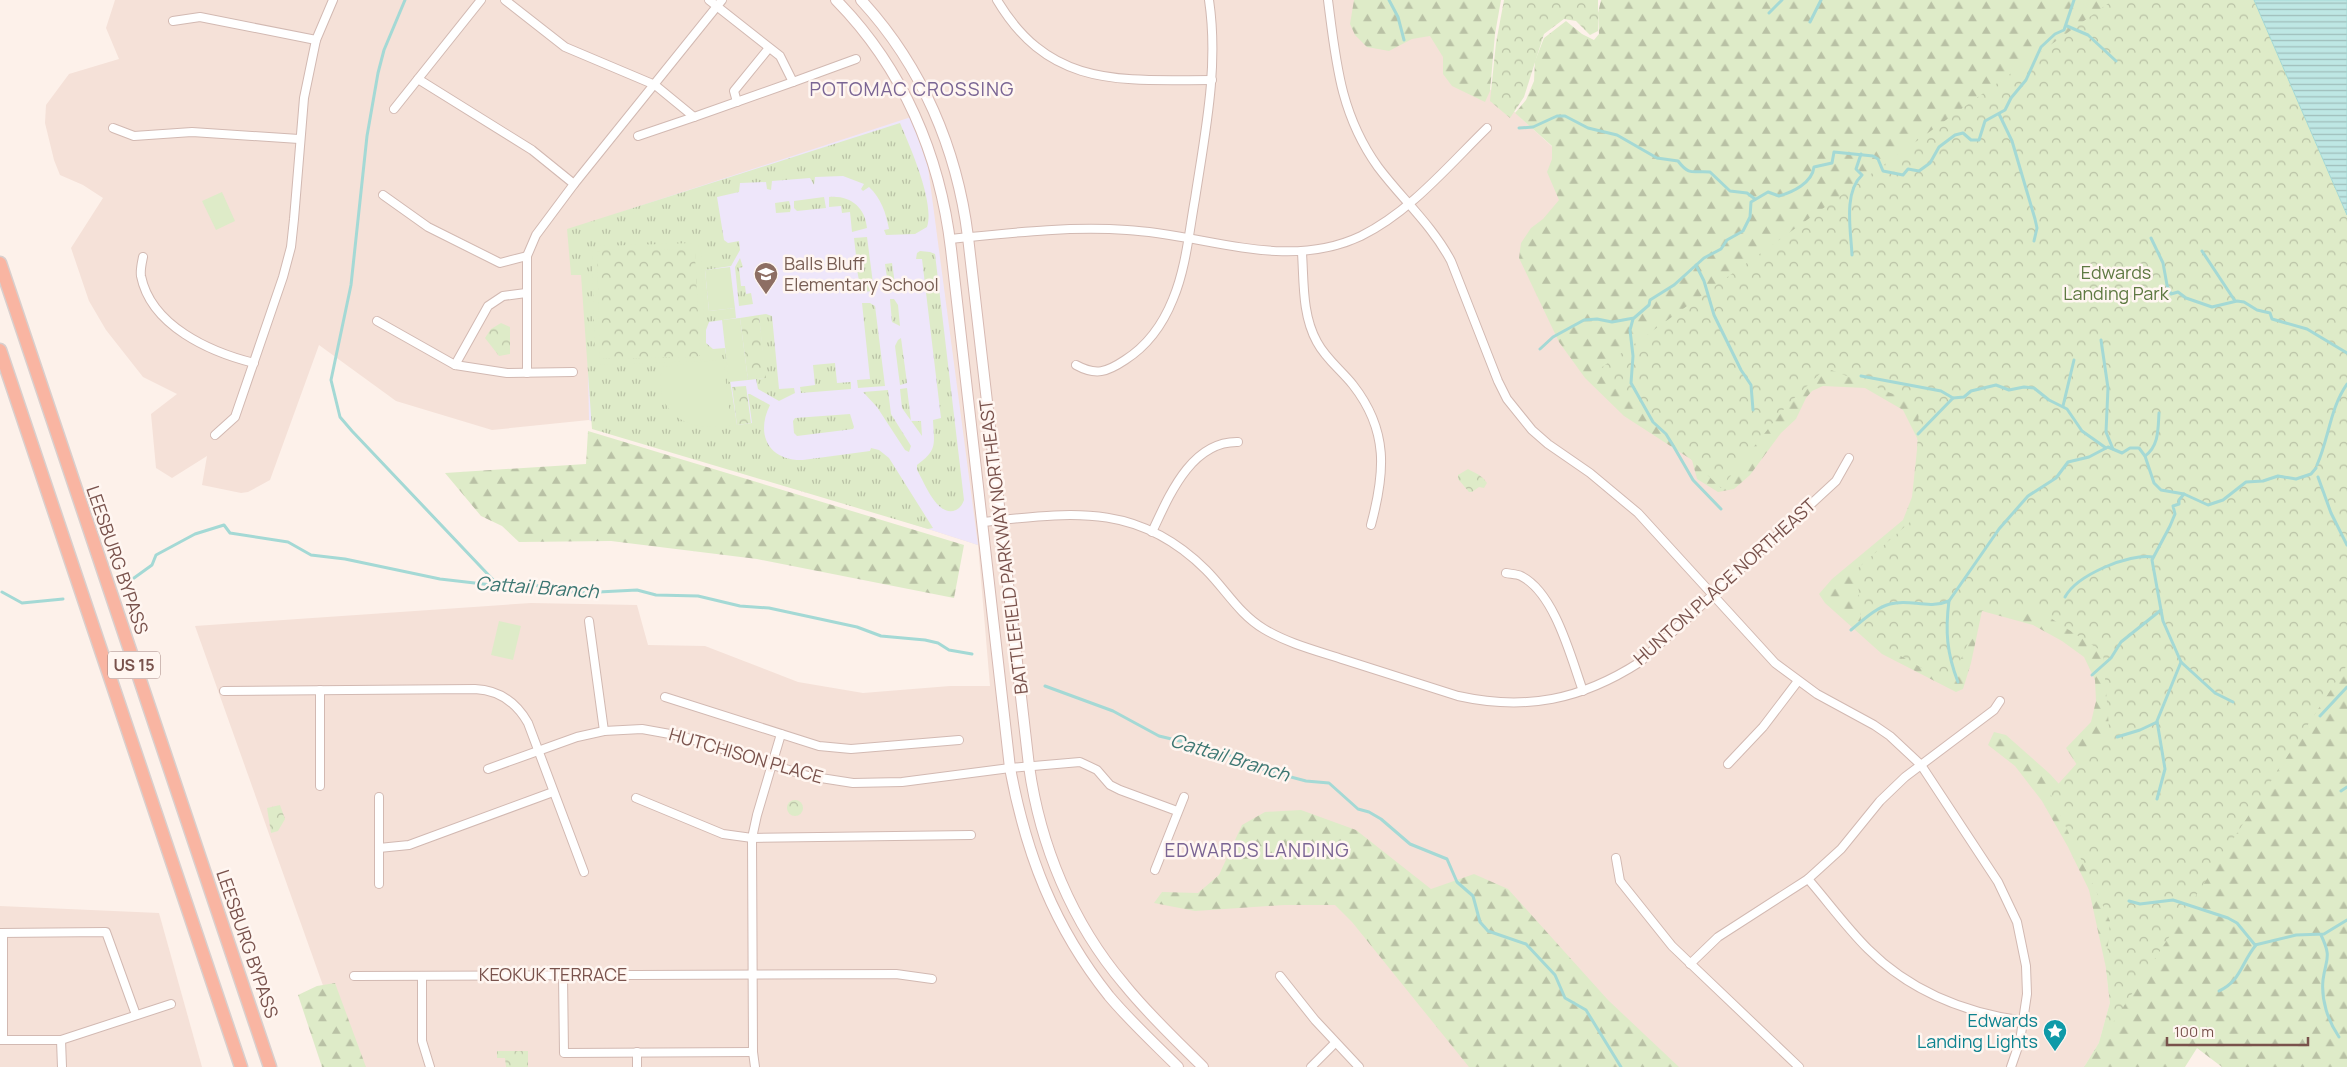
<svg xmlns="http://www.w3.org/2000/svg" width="2347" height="1067" font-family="Manrope,sans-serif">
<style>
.residential{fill:#f5e1d8}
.education{fill:#eee6fa}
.grass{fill:url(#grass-tufts)}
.forest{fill:url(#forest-firs)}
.park{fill:url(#park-crowns)}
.garden{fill:#deebc8;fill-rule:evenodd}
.water{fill:url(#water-rules);stroke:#a4d9d5}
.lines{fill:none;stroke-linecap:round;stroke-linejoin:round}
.stream{stroke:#a4d9d5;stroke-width:3}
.minor-casing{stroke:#d2b9b2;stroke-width:10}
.secondary-casing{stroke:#d7b9b2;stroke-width:12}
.trunk-casing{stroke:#d9cfcd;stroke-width:15}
.minor{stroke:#fff;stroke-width:8}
.secondary{stroke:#fff;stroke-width:10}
.trunk{stroke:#f9b5a2;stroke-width:12}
.labels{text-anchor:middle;stroke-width:5;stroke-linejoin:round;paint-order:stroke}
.shield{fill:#fff6f1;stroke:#a1837e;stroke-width:1}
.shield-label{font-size:16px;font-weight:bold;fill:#79524c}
.education-label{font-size:18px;fill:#785e54;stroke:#fff6f1;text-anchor:start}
.park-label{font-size:18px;fill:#5e7941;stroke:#fff6f1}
.street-label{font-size:18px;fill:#79524c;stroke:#fff6f1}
.culture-label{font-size:18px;fill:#0d838f;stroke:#fff6f1;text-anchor:end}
.neighbourhood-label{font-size:19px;letter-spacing:1px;fill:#7a6594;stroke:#fff6f1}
.water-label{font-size:19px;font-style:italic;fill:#3c7672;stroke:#fff6f1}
</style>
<defs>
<pattern id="grass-tufts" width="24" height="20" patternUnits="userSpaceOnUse" patternTransform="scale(1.25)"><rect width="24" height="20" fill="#deebc8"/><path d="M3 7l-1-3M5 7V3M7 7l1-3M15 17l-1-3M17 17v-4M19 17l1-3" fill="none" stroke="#b9c1a5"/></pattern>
<pattern id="forest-firs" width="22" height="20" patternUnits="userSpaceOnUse" patternTransform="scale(1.25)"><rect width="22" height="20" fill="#deebc8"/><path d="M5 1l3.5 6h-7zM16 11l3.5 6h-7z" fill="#b9c1a5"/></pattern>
<pattern id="park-crowns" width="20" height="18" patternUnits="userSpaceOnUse" patternTransform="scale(1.25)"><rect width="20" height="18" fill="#deebc8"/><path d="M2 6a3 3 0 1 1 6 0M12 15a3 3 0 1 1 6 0" fill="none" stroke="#b9c1a5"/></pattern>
<pattern id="water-rules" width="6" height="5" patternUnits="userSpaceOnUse" patternTransform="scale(1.25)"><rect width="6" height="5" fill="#bee7e4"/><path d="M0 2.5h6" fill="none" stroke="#9fbebb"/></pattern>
</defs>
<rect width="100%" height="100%" fill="#fdf1ea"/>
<g class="residential">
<path d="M115,0H1393L1571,164L1598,370L1721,487L1826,368L1919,404L1917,454L1910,522L1982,611L2035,608L2103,652L2110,921L2106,968L2110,1003L2099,1043L2084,1067H352L195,626L531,603L637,605L648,645L705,646L798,682L863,693L950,686H990L978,545L589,420L492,430L396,401L319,345L270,480L248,492L241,493L202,485L207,456L172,478L156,468L151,414L177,394L143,377L106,330L89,301L71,248L103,198L83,185L60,175L54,160L45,123L46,105L69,74L119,59L106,28Z"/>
<path d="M0,906L159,913L202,1067H0Z"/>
</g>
<path class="education" d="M911,117L928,167L978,545L589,420L585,224Z"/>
<g class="grass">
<path d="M900,123C910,147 935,202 927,227L915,234L886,235L884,230L889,229C886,213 881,198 869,187L863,191L861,189L864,184L843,176L815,177L814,185L810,178L772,181L771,190L767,189L766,182L740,183L739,192L717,197L724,240L728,243L739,241L740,250L731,266L705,270L709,311L735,308L736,318L709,322L706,330V343L713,349L725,348L737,425L752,423L748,394H750L770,405C755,435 769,461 803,460L870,451L871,448L879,450L889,458L933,528L928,529L592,429L581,275H571L567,229Z"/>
<path d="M824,197L826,208L797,211L794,208V201Z"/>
<path d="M829,197C850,195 865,207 867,228L852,232L850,212L842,213L841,206L829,207Z"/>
<path d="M789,201L791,208L790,212L776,213L775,203Z"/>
<path d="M867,237L874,291L861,292L856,264H857L854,238Z"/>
<path d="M920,251L930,252L935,254L964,500C962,505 961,507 956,510C937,518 925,483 917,470V465C938,450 934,444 933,420L941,418L922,259H916L917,253Z"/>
<path d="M740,258L743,267L739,268L741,286H745L746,294L751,293L753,304L739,306L735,267Z"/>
<path d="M892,263L895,284L893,290L889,291L885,264Z"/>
<path d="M890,299H894L898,305L900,326L892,322Z"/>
<path d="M862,303H870L875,306L885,386L858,388L857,380L870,379Z"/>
<path d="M766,314L772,316L779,389L794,388L795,393L779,401L758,389L756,379L765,378L759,315Z"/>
<path d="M901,338L907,383L900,385L895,346L898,340Z"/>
<path d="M835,363L837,383L851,382V389L801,393L800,387L815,385L813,365Z"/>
<path d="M907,388L911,421H921L922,436L902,408L900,389Z"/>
<path d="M888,390L891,414L911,446L909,452L905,450L877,407L863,392Z"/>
<path d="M850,414L854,427L853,429L797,436L794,433L793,421L795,418Z"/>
</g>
<g class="forest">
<path d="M1354,0H1501L1495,34L1490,91L1485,102L1452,86L1443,74V57L1430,36L1412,39L1389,51L1367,47L1355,35L1350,24Z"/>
<path d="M1601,0H2254L2347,215V1067H2222L2197,1048L2185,1067H2084L2099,1043L2110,1003L2106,968L2089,890L2068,847L2042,801L2015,766L1988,745L1994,732L2006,735L2050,774L2078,805L2079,768L2066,748L2091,722L2096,701L2095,680L2084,657L2062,641L2033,625L1982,611L1971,663L1963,689L1956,692L1882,654L1825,603L1819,594L1832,579L1903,520L1912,497L1918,440L1903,410L1865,388L1823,386L1812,391L1806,398L1796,419L1781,433L1750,475L1734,489L1718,492L1697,479L1692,460L1624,416L1585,378L1559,342L1519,258L1521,243L1531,228L1543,219L1559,200L1547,172L1552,159V146L1515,113L1526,100L1534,81L1535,61L1544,38L1566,21L1582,34L1594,40L1599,34L1598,13Z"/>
<path d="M588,431L964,545L954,598L757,559L611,541L519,542L502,526L481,516L445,473L586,464Z"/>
<path d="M1301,810L1356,830L1431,889L1474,874L1508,889L1608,1000L1679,1067H1469L1352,922L1335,905H1284L1195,911L1154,903L1162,892L1198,893L1219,875L1242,825L1265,812Z"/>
<path d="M335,983L366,1067H322L298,995L317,986Z"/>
</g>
<g class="park">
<path d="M1504,0H1598V31L1590,35L1576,21L1564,19L1544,34L1524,97L1510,118L1490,101L1496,43Z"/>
<path d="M2113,0H2254L2347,215V665L2084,1067L2099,1043L2110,1003L2106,968L2110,921L2050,793L2109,728L2103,652L2035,608L1982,611L1950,684L1862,634L1857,569L1910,522L1917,454L1919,404L1826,368L1788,404L1721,488L1598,370Z"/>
<path d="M693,249L695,251L700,355L697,357L600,359L597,252L604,250Z"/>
<path d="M759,315L766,378L748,380L740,318Z"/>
<path d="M501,323L510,327V354L499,356L485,338L491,329Z"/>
<path d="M746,386L751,423L737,425L732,387Z"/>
<path d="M1468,469C1476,474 1481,474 1487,483L1484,488L1479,487L1472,492H1469L1458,479V475Z"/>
<circle cx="795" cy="808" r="8"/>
<path d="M280,805L285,819L278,831L271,833L267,808Z"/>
<path d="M497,1051H528V1067H506L505,1058H497Z"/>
</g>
<g class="garden">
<path d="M222,192L235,221L216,230L202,201Z"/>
<path d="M692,243L698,245L701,252L705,351L703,359L698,361L601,365L595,358L592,250L599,246ZM693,249L695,251L700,355L697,357L600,359L597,252L604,250Z"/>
<path d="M730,267L735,308L709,311L705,270Z"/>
<path d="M740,318L748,380L729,382L722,320Z"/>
<path d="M717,360L724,366L731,425C689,433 653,416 662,367Z"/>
<path d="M499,621L521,626L513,660L491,655Z"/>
</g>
<path class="water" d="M2254,0H2347V215Z"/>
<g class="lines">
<g class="stream">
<path d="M405,0L384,50L378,73L367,136L351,285L331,380L340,417L352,431L498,585"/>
<path d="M1389,0L1398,17L1404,40"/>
<path d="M1769,13L1782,0"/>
<path d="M1810,22L1821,0"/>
<path d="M2067,26L2088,35L2116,61"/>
<path d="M1999,114L2012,141L2035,219L2037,228L2034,241"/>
<path d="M1519,128L1533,127L1557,116H1565L1588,128L1617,135L1657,158L1678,161C1690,177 1694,170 1710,172L1730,191L1747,193L1755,199"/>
<path d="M2151,238L2163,263L2167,285L2171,294L2178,292L2186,298L2212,307L2237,301L2244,302L2257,310L2270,313L2272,319L2307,329L2347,353"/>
<path d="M2202,251L2235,301"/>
<path d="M1852,255C1851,231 1843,193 1862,175L1856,169L1861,154"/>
<path d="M1696,265L1704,281L1714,315L1741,370L1751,385L1753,410"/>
<path d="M1633,319L1630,330L1633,356L1631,383L1653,422L1666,434L1674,447L1693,480L1721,509"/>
<path d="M2101,340L2108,388L2106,432L2113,449"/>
<path d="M1540,349L1553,337L1584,320L1597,319L1612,322L1634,318L1649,305L1650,300L1674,285L1704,258L1721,249L1727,240L1743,231L1750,217L1751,202L1768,192L1779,196C1793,192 1812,183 1814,167L1832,163L1834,152L1873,156L1878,159L1883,171L1903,175L1908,169L1919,171L1930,163L1939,147L1955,135L1963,133L1971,140H1979L1985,121L2005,110L2011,98L2026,80L2041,47L2055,34L2064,30L2074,0"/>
<path d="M1861,376L1941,391L1953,398L1964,397L1971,391L1996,385L2009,390L2024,387L2034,388L2049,400L2067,409L2082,431L2106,448"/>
<path d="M2063,406L2074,360"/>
<path d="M1918,434L1953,398"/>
<path d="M2145,456C2159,446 2158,429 2159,413"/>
<path d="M2317,465C2329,438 2330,408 2347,384"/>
<path d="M2318,477L2331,513L2347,545"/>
<path d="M123,582L134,578L152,565L156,555L195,534L224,525L230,533L288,542L311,555L345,559L440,579L492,585L527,584L579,593L637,590L656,595L698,596L740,606L769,608L857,627L881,636L925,640L938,643L949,650L972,654"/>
<path d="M2,592L22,603L63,599"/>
<path d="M2065,597C2077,575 2129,553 2153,557"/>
<path d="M1949,601C1945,631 1947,654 1958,682"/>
<path d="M1851,630C1862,621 1877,607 1890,604C1910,598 1927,610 1949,601L1999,529L2028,496L2056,478L2068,462L2089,457L2108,447L2122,453L2130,448H2139L2145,456L2154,483L2161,490L2184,494L2208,505L2223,500L2246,482L2263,481L2278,476L2296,479L2311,474L2316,468"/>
<path d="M2181,662L2215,693L2233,702"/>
<path d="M2092,675L2111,658L2121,642L2161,610"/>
<path d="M1045,686L1113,711L1159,736L1222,751L1234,758L1249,761L1264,770L1306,781L1329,783L1358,809L1369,812L1381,819L1410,844L1447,859L1457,882L1473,896L1480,922L1488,931L1526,944L1555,975L1565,998L1586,1010L1621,1067"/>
<path d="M2320,716L2347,687"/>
<path d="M2117,737L2140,730L2157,722"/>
<path d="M2341,791L2347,787"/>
<path d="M2157,799L2165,769L2157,721L2181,662L2163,621L2152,560L2170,526L2175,514L2173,506L2179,504V500L2184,494"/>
<path d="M2129,901L2140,904L2173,900L2228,918L2237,923L2255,945L2296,935L2324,934L2347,920"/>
<path d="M2321,935C2332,958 2326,958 2323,980C2321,1000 2328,1021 2339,1037"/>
<path d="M2219,991C2241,981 2241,963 2256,945"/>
</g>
<g class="minor-casing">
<g id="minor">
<path d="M505,0L565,47L655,85L694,117L793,82"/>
<path d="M709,0L780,56L793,82L856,59"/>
<path d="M997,0C1050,89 1121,80 1212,80"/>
<path d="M1328,0C1336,62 1340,114 1378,167C1402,199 1432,225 1451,261L1498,381L1507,399L1532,430L1548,444L1590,473L1638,513L1775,663L1817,694L1874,725L1890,736L1921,765L1998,882L2017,922L2026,966L2027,994L2020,1041L2011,1067"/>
<path d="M173,21L200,17L316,40"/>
<path d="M418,79L532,150L574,184"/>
<path d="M737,102L734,91L769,48"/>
<path d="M394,109L481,0"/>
<path d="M113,128L134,136L192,132L299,139"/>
<path d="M638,136L694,117"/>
<path d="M383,195L428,227L500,263L527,256"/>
<path d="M950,239C1010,233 1068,226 1127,230C1206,234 1285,272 1361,236C1410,212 1448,166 1487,128"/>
<path d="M1302,253C1304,282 1302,315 1317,342C1326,359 1341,370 1353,385C1389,431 1385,473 1371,525"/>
<path d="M143,257C142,262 140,270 141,276C151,326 210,352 254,363"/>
<path d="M377,321L455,365L507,373L573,372"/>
<path d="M455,365L488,306L503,296L526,293"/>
<path d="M1076,365C1096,376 1107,372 1125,360C1147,346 1163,324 1173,299C1186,268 1189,232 1195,199C1205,133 1219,67 1209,0"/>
<path d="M527,373V256L536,235L574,184L722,0"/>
<path d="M215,435L235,417L283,277L291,247L294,219L304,98L316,40L333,0"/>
<path d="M982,522C1069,513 1137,501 1206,570C1226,590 1239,614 1264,629C1289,644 1318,651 1345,660C1383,672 1420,684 1458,696C1526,711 1581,700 1640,662L1836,481L1849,458"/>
<path d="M1152,532C1169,496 1191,441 1238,442"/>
<path d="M1506,573C1510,574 1517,574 1521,576C1555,593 1571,658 1583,691"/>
<path d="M589,621L604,731"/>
<path d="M320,690V786"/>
<path d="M224,691L475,689C499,690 516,702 528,723L584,872"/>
<path d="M665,697L819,746L851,749L959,740"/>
<path d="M1728,764L1763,727L1798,681"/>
<path d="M488,769L577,737L604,731L642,729L681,736L808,776L853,783L902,782L1010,768L1080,762L1097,770L1110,785L1120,790L1177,811"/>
<path d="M379,797V884"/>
<path d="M636,798L723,834L752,838L971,835"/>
<path d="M379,848L409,845L553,792"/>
<path d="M1616,858L1620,881L1672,946L1799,1067"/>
<path d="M1155,870L1184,797"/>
<path d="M1808,879C1828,902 1846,927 1868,949C1910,991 1966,1013 2024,1021"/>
<path d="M0,933L106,932L136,1015"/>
<path d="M3,933V1040"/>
<path d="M1690,964L1718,937L1808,879L1841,849L1880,801L1905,777L1994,710L2000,701"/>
<path d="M563,975L564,1053L753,1052"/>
<path d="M354,976L896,974L932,979"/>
<path d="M422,976V1041L430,1067"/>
<path d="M1280,976L1315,1020L1359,1067"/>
<path d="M0,1040H61L171,1004"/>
<path d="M61,1040L62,1067"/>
<path d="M637,1052V1067"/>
<path d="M755,1067L753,1052L752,838L757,815L781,734"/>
<path d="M1311,1067L1335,1043"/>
</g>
</g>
<g class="secondary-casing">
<g id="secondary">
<path d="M836,0C903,68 940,155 951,249L1010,768C1026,854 1054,927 1109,996C1130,1021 1155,1044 1178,1067"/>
<path d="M861,0C922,66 957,149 968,237L1029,766C1040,845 1072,923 1124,984C1148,1014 1176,1040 1203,1067"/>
</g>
</g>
<g class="trunk-casing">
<g id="trunk">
<path d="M0,263L270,1067"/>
<path d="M0,350L241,1067"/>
</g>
</g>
<use href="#minor" class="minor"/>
<use href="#secondary" class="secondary"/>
<use href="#trunk" class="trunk"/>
</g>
<defs>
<g id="school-pin" transform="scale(1.25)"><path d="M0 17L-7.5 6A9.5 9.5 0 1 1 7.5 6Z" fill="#8d6e63" stroke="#fff6f1"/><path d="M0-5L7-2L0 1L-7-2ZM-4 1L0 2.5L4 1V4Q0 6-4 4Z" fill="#fff"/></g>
<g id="sight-pin" transform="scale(1.25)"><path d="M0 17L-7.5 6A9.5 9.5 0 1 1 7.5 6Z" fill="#0f9aa8" stroke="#fff6f1"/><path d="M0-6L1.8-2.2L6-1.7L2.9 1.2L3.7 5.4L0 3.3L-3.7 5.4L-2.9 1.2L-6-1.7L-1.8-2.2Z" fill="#fff"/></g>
</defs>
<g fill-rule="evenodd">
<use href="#school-pin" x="766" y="274"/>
<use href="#sight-pin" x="2055" y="1031"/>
</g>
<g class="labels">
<rect class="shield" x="108" y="651.5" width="52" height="27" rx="4"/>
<g class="shield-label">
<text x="134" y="671">US 15</text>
</g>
<g class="education-label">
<text x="784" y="270">Balls Bluff<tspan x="784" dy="21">Elementary School</tspan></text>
</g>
<g class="park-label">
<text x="2116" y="279">Edwards<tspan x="2116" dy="21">Landing Park</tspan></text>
</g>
<g class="street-label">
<text transform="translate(1004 547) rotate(-97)" y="6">BATTLEFIELD PARKWAY NORTHEAST</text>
<text transform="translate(117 560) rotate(71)" y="6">LEESBURG BYPASS</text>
<text transform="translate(1725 582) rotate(-42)" y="6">HUNTON PLACE NORTHEAST</text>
<text transform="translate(746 756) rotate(16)" y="6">HUTCHISON PLACE</text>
<text transform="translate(247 944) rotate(71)" y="6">LEESBURG BYPASS</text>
<text x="553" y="981">KEOKUK TERRACE</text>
</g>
<g class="culture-label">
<text x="2038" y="1027">Edwards<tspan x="2038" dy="21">Landing Lights</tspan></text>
</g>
<g class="neighbourhood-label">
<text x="912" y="96">POTOMAC CROSSING</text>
<text x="1257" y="857">EDWARDS LANDING</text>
</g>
<g class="water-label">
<text transform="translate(537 587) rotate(4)" y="7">Cattail Branch</text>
<text transform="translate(1230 757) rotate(17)" y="7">Cattail Branch</text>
</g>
</g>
<path d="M2167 1037v8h141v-8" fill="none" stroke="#79524c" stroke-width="2.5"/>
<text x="2174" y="1037" font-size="15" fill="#79524c" stroke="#fff6f1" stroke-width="4" paint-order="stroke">100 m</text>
</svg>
